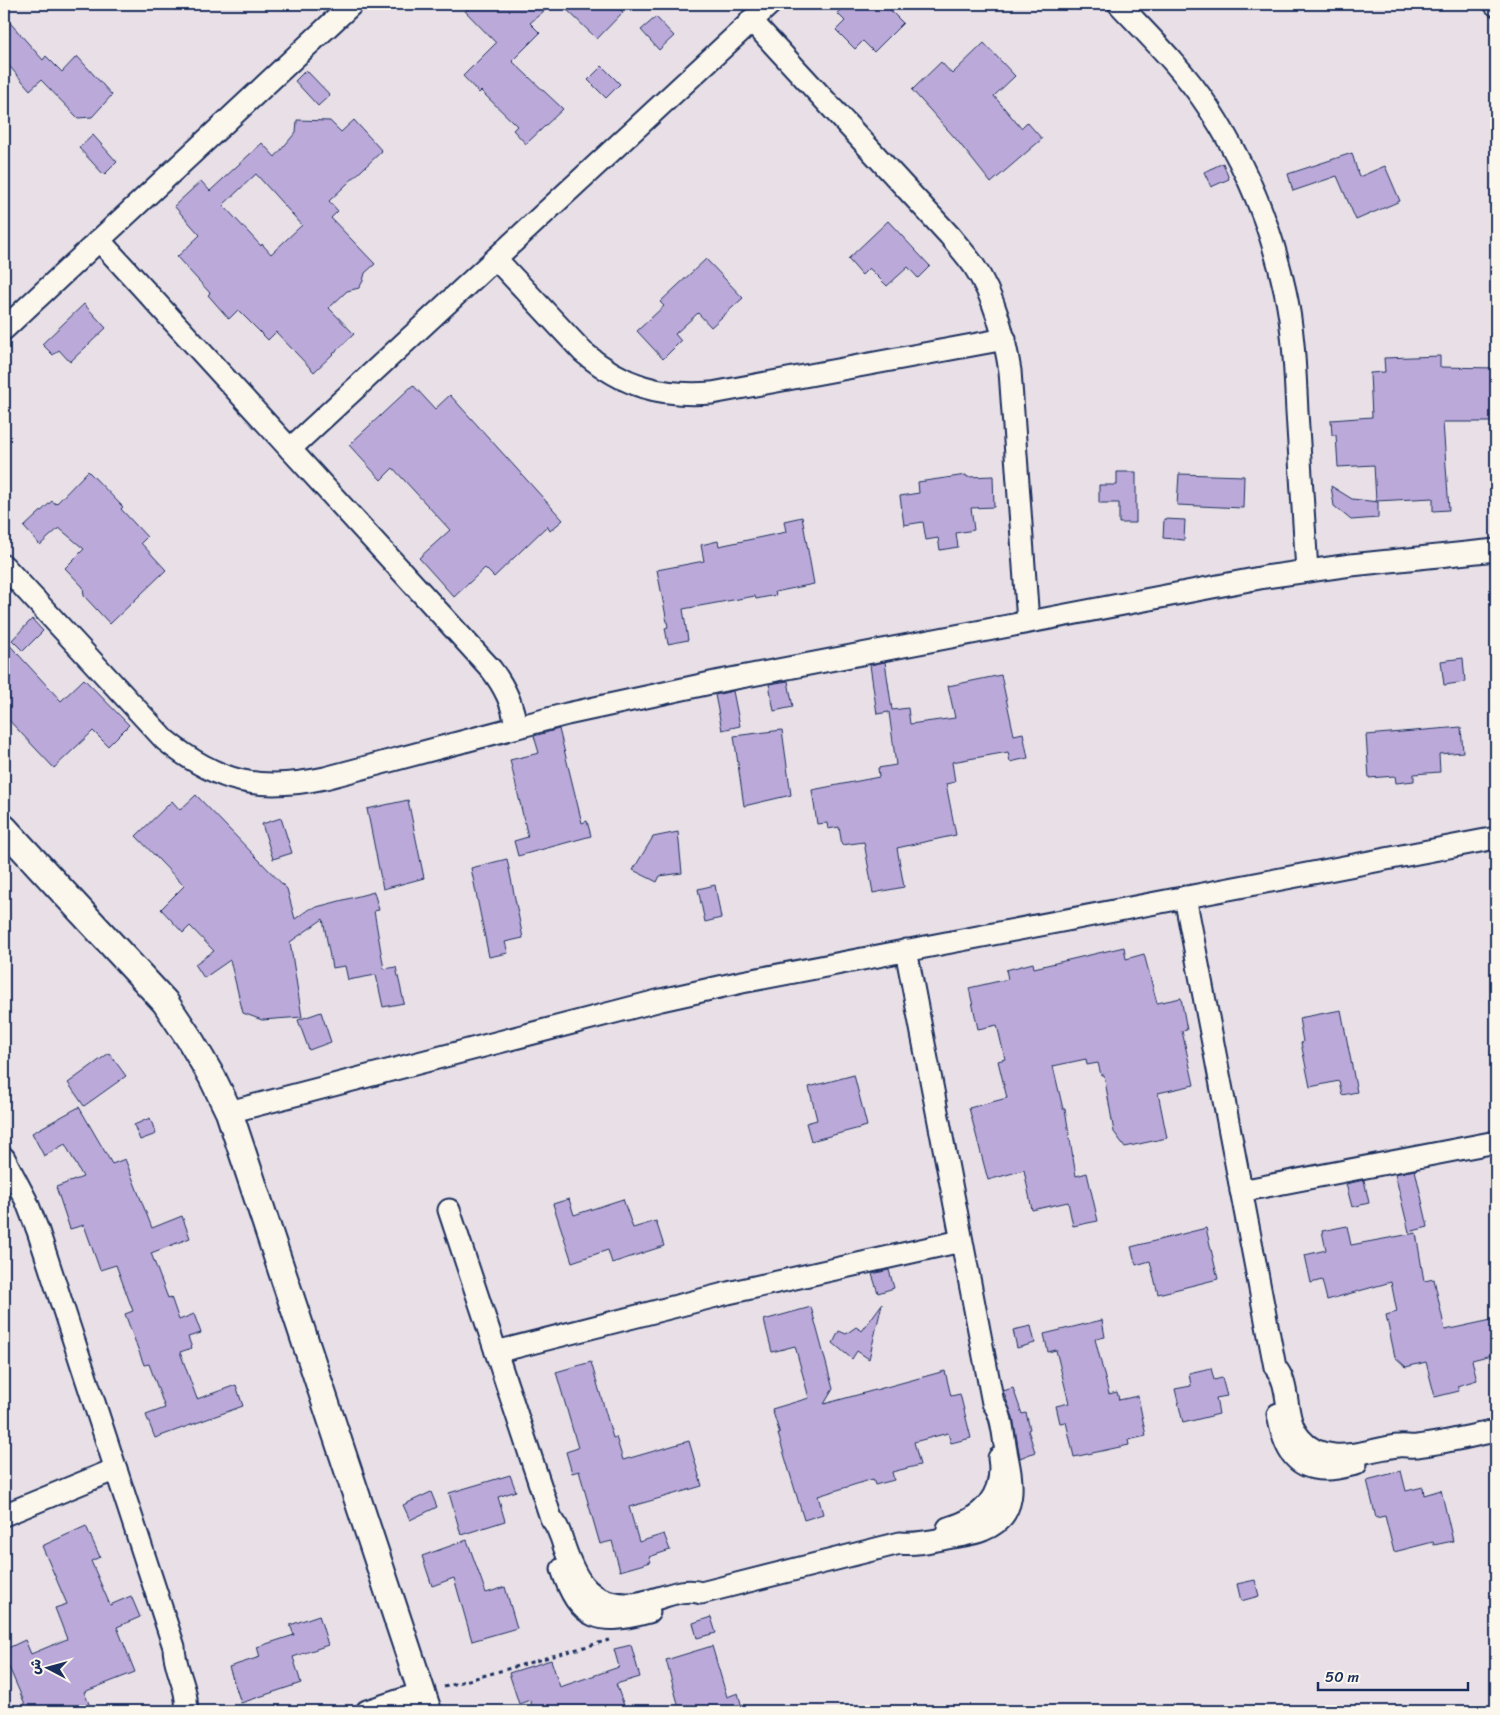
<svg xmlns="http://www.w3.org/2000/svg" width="1500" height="1715" font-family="Sriracha,'Playpen Sans Arabic',sans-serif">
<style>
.building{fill:#bba9d9;stroke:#1b2f5e;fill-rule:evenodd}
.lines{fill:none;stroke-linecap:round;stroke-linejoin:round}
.minor-casing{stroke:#1b2f5e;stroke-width:25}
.tertiary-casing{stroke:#1b2f5e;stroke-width:30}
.path{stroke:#1b2f5e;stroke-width:3;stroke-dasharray:4 4;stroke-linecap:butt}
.minor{stroke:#fbf7ec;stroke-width:21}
.tertiary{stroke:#fbf7ec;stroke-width:26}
</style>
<rect width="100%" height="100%" fill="#e8e0e6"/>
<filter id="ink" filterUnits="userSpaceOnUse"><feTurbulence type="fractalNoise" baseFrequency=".02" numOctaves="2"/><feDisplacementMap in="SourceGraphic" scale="10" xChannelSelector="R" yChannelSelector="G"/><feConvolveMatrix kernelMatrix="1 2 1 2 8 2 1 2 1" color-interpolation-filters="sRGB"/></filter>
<g filter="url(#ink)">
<g class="building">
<path d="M473,4H552L530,23L540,33L512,61L563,109L526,144L513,130L517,126L481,91L479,93L463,76L496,43L465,11Z"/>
<path d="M561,4H614L623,12L597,39Z"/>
<path d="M847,4H884L903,23L874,52L863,41L855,49L836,30L845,21L837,13Z"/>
<path d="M4,16L43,60L46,56L62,72L77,56L112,95L92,117L78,118L41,80L30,90L4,60Z"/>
<path d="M656,17L674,36L659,50L641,30Z"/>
<path d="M984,43L1015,76L994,96L1021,128L1027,122L1042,139L991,183L956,139L912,90L941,62L952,74Z"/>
<path d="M602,66L620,84L606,98L588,80Z"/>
<path d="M306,70L330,95L318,106L295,81Z"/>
<path d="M297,120L330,121L341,132L354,120L382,151L329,201L338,211L331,218L375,264L365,273L363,281L359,288L347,291L329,308L354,334L314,372L276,332L268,340L238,310L229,319L208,295L210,293L177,257L200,235L174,206L201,181L210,191L262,143L275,157L296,132ZM256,174L302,225L271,254L262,244L261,246L223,205Z"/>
<path d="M93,135L117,162L104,175L79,148Z"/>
<path d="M1352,153L1359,177L1385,166L1400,201L1356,220L1337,176L1293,191L1288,174Z"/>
<path d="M1223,163L1229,179L1211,187L1204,172Z"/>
<path d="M888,221L930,266L918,278L908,267L887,286L869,268L862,275L848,259Z"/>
<path d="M706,259L743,298L711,327L698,313L675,334L681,341L663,359L637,331L664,306L660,302Z"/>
<path d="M84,304L106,328L70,362L59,350L53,355L42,344Z"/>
<path d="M1440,356V367L1496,368V422H1443L1449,510L1433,511V498L1376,501L1374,465L1338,467L1336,435H1332L1331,420L1372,417L1370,373L1385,372L1384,358Z"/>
<path d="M413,385L435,409L450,395L563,520L550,531L547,526L494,577L485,568L454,597L419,558L450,530L393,468L381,480L349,445Z"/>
<path d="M88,471L123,507L121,509L147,537L141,543L166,570L110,624L84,596L83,587L65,568L84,549L59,528L40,545L24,527L52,501L56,504Z"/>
<path d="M1117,472H1136V523H1119V503H1099V485H1117Z"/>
<path d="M1179,474L1244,476L1243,508L1177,505Z"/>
<path d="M966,475L967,477L993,476L994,507L971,508L974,530L956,533L958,547L940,550L938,538L926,540L923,522L904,525L900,496L919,493L918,482Z"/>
<path d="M1331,486L1352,499L1378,502V518L1351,520L1334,506Z"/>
<path d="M802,517L814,584L775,592L776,595L756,599L755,596L683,609L688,640L668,644L665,628L668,627L657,570L704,561L701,545L718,541L719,546L786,532L784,521Z"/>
<path d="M1164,519L1185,520L1184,540L1163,538Z"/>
<path d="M32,619L43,631L23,651L12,640Z"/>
<path d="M4,639L61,701L84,679L129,725L108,746L93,731L54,768L4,715Z"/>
<path d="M1463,658L1465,682L1444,685L1441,661Z"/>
<path d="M885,662L892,710L908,708L910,724L955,718L948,686L1001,675L1014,735L1023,733L1028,758L1010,762L1008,752L952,762L955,782L946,784L956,835L897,848L904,887L873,893L864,842L842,845L839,827L828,829L827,823L817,824L812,790L879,777L878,768L896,765L889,712L877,714L870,665Z"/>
<path d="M788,681L793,707L774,711L769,684Z"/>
<path d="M733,691L740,726L722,730L715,695Z"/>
<path d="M1461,727L1463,752L1439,754L1440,772L1414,774V781L1396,783L1395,776L1369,778L1366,735Z"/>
<path d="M559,729L582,823L587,821L591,836L518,856L514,841L528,837L510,760L539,753L534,736Z"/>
<path d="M782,730L791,795L744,806L734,736Z"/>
<path d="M196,795L287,889L295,919L309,909L374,892L379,910L374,911L384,969L396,967L404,1003L383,1007L376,975L348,980L345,966L332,968L323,919L290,942L302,1017L262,1020L243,1013L230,960L204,978L195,964L214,951L190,926L183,933L161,909L184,886L136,836L172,801L180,810Z"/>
<path d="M408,800L424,878L383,889L367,809Z"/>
<path d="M281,818L292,853L273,859L262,824Z"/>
<path d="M678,832L682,873L660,876L657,882L633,870L653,837Z"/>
<path d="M507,859L523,938L505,942L508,953L489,957L471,868Z"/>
<path d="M715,885L721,918L705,922L698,889Z"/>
<path d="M1124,947L1126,959L1144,954L1157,1003L1181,998L1187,1030L1182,1031L1194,1085L1158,1093L1167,1138L1125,1147L1114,1132L1104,1075H1101L1098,1063L1087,1065L1086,1059L1053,1066L1063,1109H1065L1076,1176L1087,1173L1098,1221L1073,1226L1068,1202L1032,1210L1024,1170L988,1180L969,1108L1007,1098L998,1061L1005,1059L997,1025L978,1029L969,988L1008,979L1006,970L1033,963L1034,968Z"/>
<path d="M1341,1010L1357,1092L1342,1095L1339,1081L1310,1087L1301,1043L1303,1042L1299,1018Z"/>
<path d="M321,1012L331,1042L309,1050L298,1020Z"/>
<path d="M109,1053L126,1076L84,1106L68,1083Z"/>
<path d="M854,1075L867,1126L811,1141L806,1123L817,1120L809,1087Z"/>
<path d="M79,1107L112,1164L125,1159L152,1228L182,1216L190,1238L151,1253L168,1298L171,1297L179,1320L194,1314L201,1333L188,1337L192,1348L180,1352L197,1399L236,1385L243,1406L155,1438L146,1415L165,1408L149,1364L144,1365L125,1314L133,1311L116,1265L100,1270L84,1225L70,1229L56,1187L83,1177L65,1144L44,1156L32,1133Z"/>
<path d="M150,1118L156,1134L140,1140L134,1125Z"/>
<path d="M1415,1170L1428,1227L1409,1232L1395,1174Z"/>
<path d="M1364,1180L1369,1203L1352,1207L1346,1184Z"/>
<path d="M569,1199L574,1215L623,1199L633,1228L656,1221L664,1246L612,1263L608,1250L572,1262L553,1204Z"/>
<path d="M1347,1226L1351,1245L1416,1233L1424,1281L1434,1279L1445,1330L1496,1319V1354L1472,1360L1477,1380L1457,1386L1459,1391L1435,1397L1426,1362L1406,1367L1395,1357L1386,1315L1397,1312L1391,1282L1327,1300L1322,1280L1311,1283L1305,1255L1326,1250L1322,1231Z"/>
<path d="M1206,1228L1218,1279L1158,1294L1150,1261L1136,1265L1131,1247Z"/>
<path d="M889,1270L894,1288L878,1293L872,1274Z"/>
<path d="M882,1304L869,1359L857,1351L852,1359L833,1343L839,1331L846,1334L856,1327L862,1331Z"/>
<path d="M811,1307L833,1389L824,1404L945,1371L951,1396L960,1394L971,1438L951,1443L948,1433L914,1442L920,1465L892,1472L894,1480L875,1485L873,1479L818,1496L823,1514L804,1520L778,1434H780L772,1409L809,1398L795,1346L772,1352L764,1320Z"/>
<path d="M1102,1320L1105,1337L1095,1339L1109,1394L1117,1392L1119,1400L1138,1396L1146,1436L1128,1440L1129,1445L1074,1457L1066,1422L1060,1423L1056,1406L1069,1403L1056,1350L1048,1352L1044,1334Z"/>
<path d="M1031,1326L1035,1343L1017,1348L1013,1330Z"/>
<path d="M591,1362L613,1438L616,1437L623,1460L689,1441L702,1486L629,1507L639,1542L664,1534L670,1550L649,1557L651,1562L620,1571L612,1541L600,1544L579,1471L572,1473L566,1452L578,1448L556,1372Z"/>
<path d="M1211,1368L1214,1380L1222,1378L1227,1396L1216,1398L1219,1414L1183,1423L1175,1389L1191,1386L1189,1373Z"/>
<path d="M1013,1388L1022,1414L1026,1413L1030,1429L1028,1430L1035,1452L1020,1458L1013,1417L1003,1391Z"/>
<path d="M1401,1471L1406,1491L1423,1487L1424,1495L1441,1490L1453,1541L1434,1545L1433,1542L1394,1552L1385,1516L1376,1518L1367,1480Z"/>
<path d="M510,1475L516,1491L498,1497L505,1521L461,1535L449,1493Z"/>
<path d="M431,1492L437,1507L410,1520L403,1505Z"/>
<path d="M86,1526L100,1557L91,1561L110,1605L131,1596L140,1617L117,1627L135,1672L84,1692L92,1711H28L8,1665L4,1667V1650L25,1640L31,1654L67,1639L55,1608L67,1604L42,1546Z"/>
<path d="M467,1540L486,1593L505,1587L517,1628L472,1641L454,1578L432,1586L422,1556Z"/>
<path d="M1255,1580L1259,1596L1241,1601L1237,1584Z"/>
<path d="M319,1615L328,1645L293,1657L301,1683L241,1703L229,1667L260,1657L257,1647L294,1635L290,1625Z"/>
<path d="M711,1617L716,1633L697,1638L693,1623Z"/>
<path d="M631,1645L640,1677L616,1684L626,1711H534L530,1700L519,1704L509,1673L551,1660L560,1687L619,1667L614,1649Z"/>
<path d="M712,1646L727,1697L738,1693L743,1711H680L666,1660Z"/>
</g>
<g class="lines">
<g class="minor-casing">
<g id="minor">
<path d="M1119,4C1150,37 1183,69 1208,107C1245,163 1271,226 1285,291C1294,331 1295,372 1297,412C1300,465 1304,518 1307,571"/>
<path d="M1495,4L1496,5"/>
<path d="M751,20L950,236C958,246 967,256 974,266C995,298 1004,334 1010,371L1028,622"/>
<path d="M99,240L491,669C505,687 513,704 516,727"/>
<path d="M496,259L583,352C623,386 660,397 712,393L1005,339"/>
<path d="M4,329L352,4"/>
<path d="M290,449L770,4"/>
<path d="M4,566L165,740C218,783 259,792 325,778L567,714L720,681L1265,577L1351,565L1496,550"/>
<path d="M1185,897L1275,1367C1292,1386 1282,1417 1300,1438C1308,1448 1321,1454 1334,1455C1355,1457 1377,1448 1398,1446C1404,1445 1411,1447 1417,1446C1443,1443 1470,1436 1496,1431"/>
<path d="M229,1112L661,1000L742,982L1496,838"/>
<path d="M4,1158L26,1200L38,1231L174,1647C174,1669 189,1689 186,1711"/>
<path d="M1241,1191L1496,1142"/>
<path d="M449,1210L551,1518C558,1526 561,1536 564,1546C575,1578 587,1603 626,1604C649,1606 679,1585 701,1593L900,1543C918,1545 936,1540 953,1537C963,1535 974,1534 983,1530C1020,1515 1012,1481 1006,1451C1003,1436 1003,1415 993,1403L906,950"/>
<path d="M496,1352L728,1293L961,1241"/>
<path d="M1278,1414C1283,1443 1292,1471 1328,1469C1337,1469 1347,1466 1356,1464"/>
<path d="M4,1515L116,1469"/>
<path d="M948,1528C982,1519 1005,1495 999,1458"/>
<path d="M562,1569C579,1620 599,1626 649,1612"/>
<path d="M367,1711L422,1693"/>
</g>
</g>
<g class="tertiary-casing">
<path id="tertiary" d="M4,828L165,1002L189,1038L212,1077L229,1112L428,1711"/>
</g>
<g class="path">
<path d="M444,1687L609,1640"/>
<path d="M319,1711L327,1708"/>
</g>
<use href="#minor" class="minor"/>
<use href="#tertiary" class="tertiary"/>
</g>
</g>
<rect width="1500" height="1715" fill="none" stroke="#fbf7ec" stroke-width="20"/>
<rect x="10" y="10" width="1480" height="1695" fill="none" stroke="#1b2f5e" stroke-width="2" filter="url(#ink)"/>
<g transform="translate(48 1668) rotate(276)" stroke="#fbf7ec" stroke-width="4" paint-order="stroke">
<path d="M0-4L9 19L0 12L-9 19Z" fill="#1b2f5e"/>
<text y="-8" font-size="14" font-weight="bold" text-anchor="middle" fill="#1b2f5e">ش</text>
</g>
<path d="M1318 1682v8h150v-8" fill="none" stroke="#1b2f5e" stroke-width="2.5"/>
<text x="1325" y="1682" font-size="15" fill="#1b2f5e" stroke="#fbf7ec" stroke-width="4" paint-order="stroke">50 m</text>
</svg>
